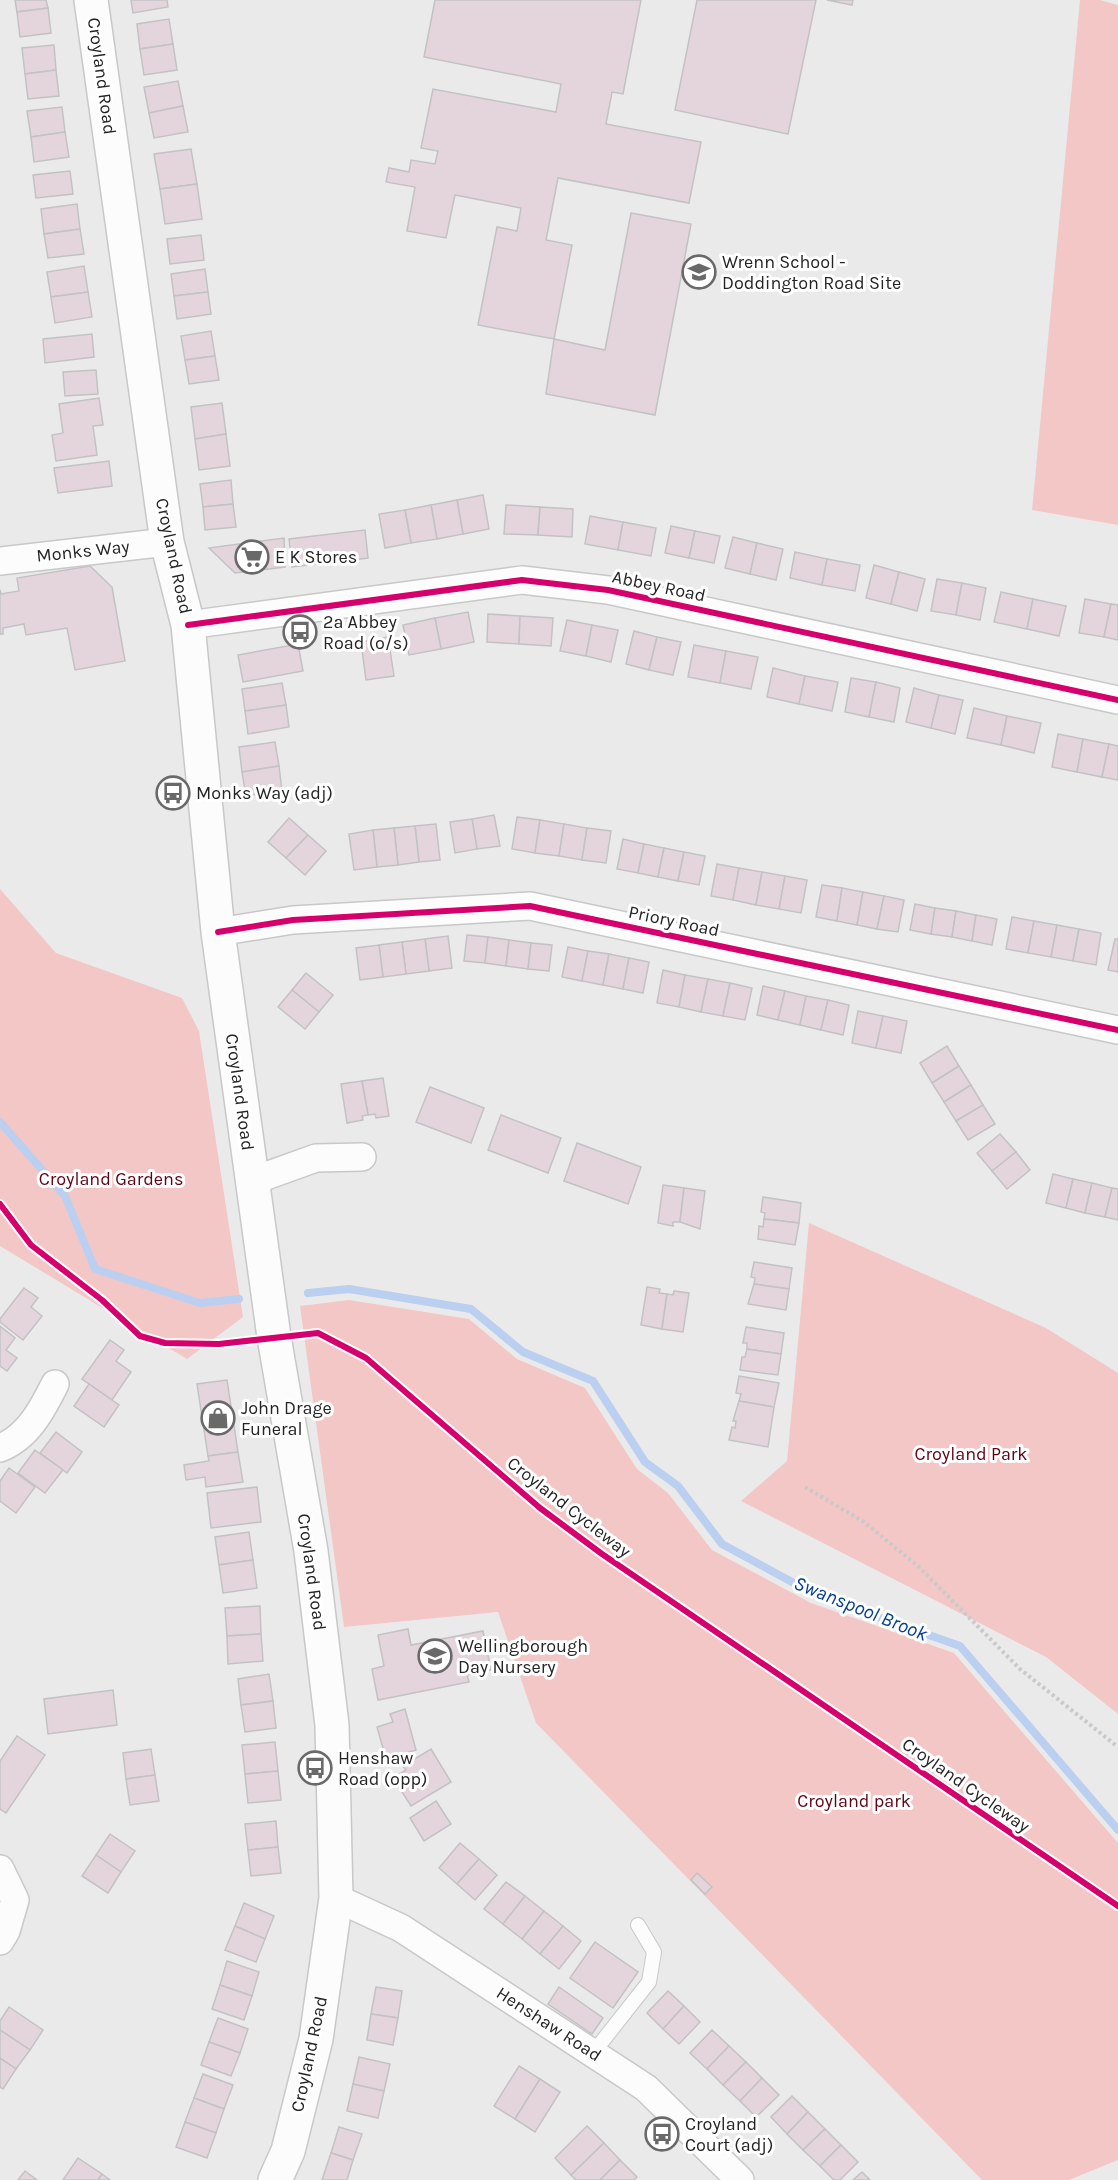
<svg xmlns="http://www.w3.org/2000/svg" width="1118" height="2180" font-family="Karla,sans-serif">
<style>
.green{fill:#f4c7c7}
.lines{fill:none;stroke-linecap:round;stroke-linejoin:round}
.stream{stroke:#bbcff0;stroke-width:8}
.building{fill:#e4d5dc;stroke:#c3c2c3;stroke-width:1.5}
.service-casing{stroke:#c8c8c8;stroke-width:16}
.minor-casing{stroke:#c8c8c8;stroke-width:30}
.secondary-casing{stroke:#c8c8c8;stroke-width:36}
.path{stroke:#cac8ca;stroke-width:4;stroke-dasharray:3 3;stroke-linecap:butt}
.service{stroke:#fcfcfc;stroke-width:14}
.minor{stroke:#fcfcfc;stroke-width:27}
.secondary{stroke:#fcfcfc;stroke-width:33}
.cycleway-casing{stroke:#fff;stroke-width:10}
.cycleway{stroke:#d6006c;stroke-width:6}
.labels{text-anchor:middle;stroke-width:6;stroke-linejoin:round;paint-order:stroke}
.street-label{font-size:18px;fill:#252425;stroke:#fff}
.poi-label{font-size:18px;fill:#252425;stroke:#fff;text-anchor:start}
.park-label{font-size:18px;fill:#5f0313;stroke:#fff}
.water-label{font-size:20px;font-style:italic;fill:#033e94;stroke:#fff}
</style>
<rect width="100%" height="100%" fill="#ebeaeb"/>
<g class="green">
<path d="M1080,0H1100L1118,5V525L1032,510Z"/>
<path d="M0,889L56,953L182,998L199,1031L243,1317L187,1359L0,1246Z"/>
<path d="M809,1223L1046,1328L1118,1373V1714L1046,1657L741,1501L787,1461Z"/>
<path d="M349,1300L469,1319L517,1359L585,1388L637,1469L668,1493L712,1550L811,1603L954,1653L1118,1843V2160L1069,2180H982L536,1723L498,1612L344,1627L300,1306Z"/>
</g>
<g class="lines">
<g class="stream">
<path d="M0,1122L65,1196L95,1269L200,1303L239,1299"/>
<path d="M308,1293L349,1289L471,1309L523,1352L593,1381L645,1462L678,1486L722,1544L816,1595L960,1646L1118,1830"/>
</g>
</g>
<g class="building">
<path d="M15,0H46L48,8L17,12Z"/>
<path d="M131,0H167L168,7L133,13Z"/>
<path d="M435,0H641L623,94L612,92L606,124L701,142L689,203L558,178L546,240L572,245L554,339L478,325L497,227L517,231L521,208L455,195L446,238L407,231L415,187L386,182L389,168L409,172L411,160L435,164L438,151L421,148L433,89L556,112L561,84L424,57Z"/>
<path d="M697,0H816L788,134L675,110Z"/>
<path d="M827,0H853L852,5Z"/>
<path d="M48,8L51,33L20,37L17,12Z"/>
<path d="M169,19L173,44L140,49L137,24Z"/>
<path d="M173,44L177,70L144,75L140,49Z"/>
<path d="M54,45L56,70L25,74L22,48Z"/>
<path d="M56,70L59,96L28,99L25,74Z"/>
<path d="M178,81L183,106L149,113L144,87Z"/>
<path d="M183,106L188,132L154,138L149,113Z"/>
<path d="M62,107L65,132L31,137L27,111Z"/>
<path d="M65,132L69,157L34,162L31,137Z"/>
<path d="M191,149L197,184L160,189L154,154Z"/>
<path d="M70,171L73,194L36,198L33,175Z"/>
<path d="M197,184L202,219L165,224L160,189Z"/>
<path d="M77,204L80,229L44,234L41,209Z"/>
<path d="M631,213L691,224L655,415L546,394L554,339L605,350Z"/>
<path d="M80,229L84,254L48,258L44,234Z"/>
<path d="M201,235L204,260L170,264L167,239Z"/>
<path d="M84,266L88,292L51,297L47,272Z"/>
<path d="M205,269L208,292L174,296L171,274Z"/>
<path d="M88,292L92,317L55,323L51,297Z"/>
<path d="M208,292L211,314L177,319L174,296Z"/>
<path d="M211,331L215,356L185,360L181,336Z"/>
<path d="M92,334L94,357L45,363L43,339Z"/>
<path d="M215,356L219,380L189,384L185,360Z"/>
<path d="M96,370L98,394L65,396L63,372Z"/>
<path d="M99,398L103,425L93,426L97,455L56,461L52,435L63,433L59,404Z"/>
<path d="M222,403L226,434L195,439L191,407Z"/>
<path d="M226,434L230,466L199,470L195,439Z"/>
<path d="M109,461L112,486L58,493L54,468Z"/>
<path d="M231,480L233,504L203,507L200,484Z"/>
<path d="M483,495L489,529L463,534L457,500Z"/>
<path d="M457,500L463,534L437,539L431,505Z"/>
<path d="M233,504L236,527L205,530L203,507Z"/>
<path d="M431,505L437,539L411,543L405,510Z"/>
<path d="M506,505L540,507L538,535L504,534Z"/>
<path d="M540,507L573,509L572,537L538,535Z"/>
<path d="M405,510L411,543L385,548L379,514Z"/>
<path d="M590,516L623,522L618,550L585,544Z"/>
<path d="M623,522L656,528L651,556L618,550Z"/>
<path d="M671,526L695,531L689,558L665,553Z"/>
<path d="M365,530L368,558L292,567L289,539Z"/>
<path d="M695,531L720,536L714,563L689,558Z"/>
<path d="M733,537L757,543L750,574L725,568Z"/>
<path d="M284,538L285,567L235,573L209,548Z"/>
<path d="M757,543L783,549L776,580L750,574Z"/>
<path d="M795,552L827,559L822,585L790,578Z"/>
<path d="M827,559L860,565L855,591L822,585Z"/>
<path d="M874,565L899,572L891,604L866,598Z"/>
<path d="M90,566L112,587L125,661L75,670L67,628L26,635L24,624L3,628V634H0V590L1,594L19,591L17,578Z"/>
<path d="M899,572L925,579L917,611L891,604Z"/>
<path d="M937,579L962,583L956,615L931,611Z"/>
<path d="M962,583L986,588L980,620L956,615Z"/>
<path d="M1001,592L1033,599L1027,629L994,622Z"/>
<path d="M1033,599L1066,606L1059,636L1027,629Z"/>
<path d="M1085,599L1111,604L1104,637L1079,633Z"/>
<path d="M1111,604L1118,605V640L1104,637Z"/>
<path d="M468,612L474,642L441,649L435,618Z"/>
<path d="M488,614L520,616L519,644L487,642Z"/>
<path d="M520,616L553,618L551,646L519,644Z"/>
<path d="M435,618L441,649L409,655L403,625Z"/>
<path d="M567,620L592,625L586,656L560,651Z"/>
<path d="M592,625L618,630L611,662L586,656Z"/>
<path d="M634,631L657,637L649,670L626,664Z"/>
<path d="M388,637L394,676L366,680L361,642Z"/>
<path d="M657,637L681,642L673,675L649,670Z"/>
<path d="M298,644L303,671L243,682L238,655Z"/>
<path d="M694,645L726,651L720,683L688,677Z"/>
<path d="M726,651L758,657L751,689L720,683Z"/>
<path d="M773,668L805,676L799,704L767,697Z"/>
<path d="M805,676L838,682L832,711L799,704Z"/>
<path d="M851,678L876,682L869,717L845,712Z"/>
<path d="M876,682L900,688L894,722L869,717Z"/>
<path d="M282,683L286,705L245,711L242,689Z"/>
<path d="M914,688L939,695L931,728L906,722Z"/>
<path d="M939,695L963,700L955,734L931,728Z"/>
<path d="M286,705L289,727L248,734L245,711Z"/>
<path d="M974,708L1007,716L1001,745L967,738Z"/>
<path d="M1007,716L1041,723L1034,753L1001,745Z"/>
<path d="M1058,734L1083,739L1077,772L1052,767Z"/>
<path d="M1083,739L1109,744L1102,777L1077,772Z"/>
<path d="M275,742L279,766L242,772L239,747Z"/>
<path d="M1109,744L1118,746V780L1102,777Z"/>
<path d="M279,766L282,791L246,796L242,772Z"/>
<path d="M494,815L500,846L477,849L472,819Z"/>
<path d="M517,817L540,820L535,853L512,849Z"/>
<path d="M289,818L308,835L286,858L268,842Z"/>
<path d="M472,819L477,849L455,853L450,822Z"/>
<path d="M540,820L564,824L559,856L535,853Z"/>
<path d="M436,824L440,860L419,862L415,826Z"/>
<path d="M564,824L587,828L582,860L559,856Z"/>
<path d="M415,826L419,862L398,865L394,828Z"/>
<path d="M394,828L398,865L377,867L373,830Z"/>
<path d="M587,828L611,831L606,863L582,860Z"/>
<path d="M373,830L377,867L354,870L349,834Z"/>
<path d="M308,835L326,851L305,875L286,858Z"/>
<path d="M623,839L644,844L638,873L617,869Z"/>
<path d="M644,844L664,848L658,877L638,873Z"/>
<path d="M664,848L684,852L678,881L658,877Z"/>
<path d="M684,852L705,856L699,885L678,881Z"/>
<path d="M717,864L739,868L733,900L711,896Z"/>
<path d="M739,868L762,872L756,905L733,900Z"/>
<path d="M762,872L785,876L779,909L756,905Z"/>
<path d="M785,876L807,880L801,913L779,909Z"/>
<path d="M822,885L842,888L837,921L816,917Z"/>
<path d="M842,888L863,892L857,925L837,921Z"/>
<path d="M863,892L884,896L877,929L857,925Z"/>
<path d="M884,896L904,900L898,932L877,929Z"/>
<path d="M915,904L935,908L931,934L910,930Z"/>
<path d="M935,908L956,911L952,937L931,934Z"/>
<path d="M956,911L976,915L972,941L952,937Z"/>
<path d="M976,915L997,919L992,945L972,941Z"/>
<path d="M1012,917L1034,921L1028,953L1006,949Z"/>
<path d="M1034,921L1057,925L1051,957L1028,953Z"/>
<path d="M1057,925L1079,929L1073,961L1051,957Z"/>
<path d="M1079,929L1101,933L1096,965L1073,961Z"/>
<path d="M467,935L488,937L485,963L464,961Z"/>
<path d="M448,936L452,968L429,971L425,939Z"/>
<path d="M488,937L509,940L506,966L485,963Z"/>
<path d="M425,939L429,971L406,974L402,942Z"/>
<path d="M1115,939H1118V972L1108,970Z"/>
<path d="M509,940L531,943L528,969L506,966Z"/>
<path d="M402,942L406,974L383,977L379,945Z"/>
<path d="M531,943L552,945L549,971L528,969Z"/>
<path d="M379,945L383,977L360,980L356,948Z"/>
<path d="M568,947L588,951L582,981L562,977Z"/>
<path d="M588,951L609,954L603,985L582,981Z"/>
<path d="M609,954L629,958L623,989L603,985Z"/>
<path d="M629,958L649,962L643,993L623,989Z"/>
<path d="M663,970L685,975L679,1007L657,1003Z"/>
<path d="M306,973L333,995L319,1012L292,990Z"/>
<path d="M685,975L708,979L701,1012L679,1007Z"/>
<path d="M708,979L730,983L723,1016L701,1012Z"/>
<path d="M730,983L752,988L745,1020L723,1016Z"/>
<path d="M763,986L785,991L778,1020L757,1015Z"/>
<path d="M292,990L319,1012L305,1029L278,1007Z"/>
<path d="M785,991L806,996L800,1025L778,1020Z"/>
<path d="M806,996L828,1000L821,1030L800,1025Z"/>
<path d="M828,1000L849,1005L843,1035L821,1030Z"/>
<path d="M858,1011L883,1016L876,1048L852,1043Z"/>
<path d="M883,1016L907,1021L901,1053L876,1048Z"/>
<path d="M947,1046L959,1066L932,1083L920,1063Z"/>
<path d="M959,1066L971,1085L944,1102L932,1083Z"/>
<path d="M383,1078L389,1116L376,1118L375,1114L368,1115L362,1081Z"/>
<path d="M362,1081L368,1115L362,1116L363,1120L347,1123L341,1084Z"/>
<path d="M971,1085L983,1105L956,1121L944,1102Z"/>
<path d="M430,1087L484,1108L471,1143L416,1122Z"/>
<path d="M983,1105L995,1124L968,1140L956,1121Z"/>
<path d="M501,1115L561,1138L548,1173L488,1150Z"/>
<path d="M1000,1134L1016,1152L992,1171L977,1153Z"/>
<path d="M577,1143L641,1167L628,1204L564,1181Z"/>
<path d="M1016,1152L1030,1170L1007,1189L992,1171Z"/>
<path d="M1053,1174L1073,1179L1066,1208L1046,1203Z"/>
<path d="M1073,1179L1092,1183L1085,1213L1066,1208Z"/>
<path d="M1092,1183L1112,1188L1105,1217L1085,1213Z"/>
<path d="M663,1185L684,1188L680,1222H673V1226L658,1223Z"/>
<path d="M684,1188L705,1191L700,1229L680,1222Z"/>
<path d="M1112,1188L1118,1189V1220L1105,1217Z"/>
<path d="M763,1197L801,1203L799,1223L764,1219L765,1213L761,1212Z"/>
<path d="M764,1219L799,1223L795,1245L758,1239L759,1226L763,1227Z"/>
<path d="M754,1262L792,1268L789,1289L754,1284L755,1278L751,1277Z"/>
<path d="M754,1284L789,1289L786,1310L748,1304Z"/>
<path d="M647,1287L660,1289L659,1293L667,1294L662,1329L641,1325Z"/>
<path d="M24,1288L38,1298L31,1307L42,1316L23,1340L0,1322V1319Z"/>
<path d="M674,1291L689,1293L683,1332L662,1329L667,1294L673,1295Z"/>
<path d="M0,1326L15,1338L6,1350L17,1358L7,1371L0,1366Z"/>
<path d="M746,1327L784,1333L781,1354L747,1349V1343H743Z"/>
<path d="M110,1340L124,1350L116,1361L131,1372L112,1400L82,1379Z"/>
<path d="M747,1349L781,1354L778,1375L740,1370L742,1357H745Z"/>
<path d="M739,1376L779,1383L774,1407L739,1401L741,1394L736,1393Z"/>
<path d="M227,1380L238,1452L208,1456L197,1384Z"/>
<path d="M89,1384L119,1405L104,1427L74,1406Z"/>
<path d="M739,1401L774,1407L768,1447L729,1440L732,1427L735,1428L736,1421H733Z"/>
<path d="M56,1432L82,1452L67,1473L40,1453Z"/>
<path d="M35,1450L63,1470L45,1493L18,1473Z"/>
<path d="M238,1452L243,1482L206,1487L205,1477L186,1480L184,1465L209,1461L208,1456Z"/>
<path d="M9,1468L35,1487L16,1513L0,1501V1481Z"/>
<path d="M257,1487L261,1522L211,1528L207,1493Z"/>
<path d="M249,1532L253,1560L219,1565L215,1537Z"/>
<path d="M253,1560L257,1588L223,1593L219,1565Z"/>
<path d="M260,1606L261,1634L227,1636L225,1608Z"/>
<path d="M408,1629L411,1645L483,1631L491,1670L467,1675L469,1682L378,1700L372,1669L384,1666L378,1635Z"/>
<path d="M261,1634L263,1661L228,1664L227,1636Z"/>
<path d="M269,1674L273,1701L241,1705L238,1679Z"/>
<path d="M113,1690L117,1725L48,1734L44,1699Z"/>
<path d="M273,1701L276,1728L245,1732L241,1705Z"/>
<path d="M405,1709L416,1750L386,1759L377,1727L393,1722L390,1714Z"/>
<path d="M17,1736L45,1755L6,1813L0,1809V1761Z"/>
<path d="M275,1742L278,1771L245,1774L242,1745Z"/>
<path d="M151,1749L155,1775L126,1779L123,1753Z"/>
<path d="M431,1749L451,1782L411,1806L393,1778L406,1770L403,1766Z"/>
<path d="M278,1771L281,1800L248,1803L245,1774Z"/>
<path d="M155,1775L159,1801L130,1805L126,1779Z"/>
<path d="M436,1801L451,1824L424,1841L410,1818Z"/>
<path d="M276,1821L278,1847L248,1850L245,1824Z"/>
<path d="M110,1834L135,1851L121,1872L96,1855Z"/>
<path d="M460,1843L479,1859L457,1884L439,1868Z"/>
<path d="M278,1847L281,1873L251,1876L248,1850Z"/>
<path d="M96,1855L121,1872L108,1893L82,1876Z"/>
<path d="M479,1859L497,1875L475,1900L457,1884Z"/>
<path d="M697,1873L712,1887L705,1894L691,1880Z"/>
<path d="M506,1882L525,1896L503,1924L484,1909Z"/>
<path d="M525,1896L544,1911L522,1939L503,1924Z"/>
<path d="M244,1903L274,1916L265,1939L235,1926Z"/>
<path d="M544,1911L563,1926L540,1954L522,1939Z"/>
<path d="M235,1926L265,1939L256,1962L225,1950Z"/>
<path d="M563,1926L581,1941L559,1969L540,1954Z"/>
<path d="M595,1942L638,1972L613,2008L570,1978Z"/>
<path d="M227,1961L259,1972L252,1996L220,1985Z"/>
<path d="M220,1985L252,1996L244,2020L212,2009Z"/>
<path d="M376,1987L402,1991L398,2018L371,2014Z"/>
<path d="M559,1987L603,2018L592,2034L548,2004Z"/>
<path d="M668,1991L684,2006L663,2029L647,2013Z"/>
<path d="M684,2006L700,2022L679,2044L663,2029Z"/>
<path d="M9,2007L43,2030L30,2050L0,2030V2021Z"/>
<path d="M371,2014L398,2018L393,2045L367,2040Z"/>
<path d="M218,2018L248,2029L240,2053L209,2042Z"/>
<path d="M0,2030L30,2050L16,2069L0,2058Z"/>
<path d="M712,2030L729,2046L707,2069L690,2053Z"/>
<path d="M209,2042L240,2053L231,2076L201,2065Z"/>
<path d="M729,2046L746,2062L723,2085L707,2069Z"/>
<path d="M359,2057L390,2064L384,2091L353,2084Z"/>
<path d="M0,2058L16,2069L3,2089L0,2087Z"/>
<path d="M746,2062L762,2078L740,2101L723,2085Z"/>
<path d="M519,2066L540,2079L515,2119L494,2106Z"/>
<path d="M203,2074L233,2085L224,2109L194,2098Z"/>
<path d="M762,2078L779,2095L756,2117L740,2101Z"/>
<path d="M540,2079L560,2092L535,2132L515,2119Z"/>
<path d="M353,2084L384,2091L378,2118L347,2111Z"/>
<path d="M792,2096L808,2112L787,2134L771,2117Z"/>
<path d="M194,2098L224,2109L216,2133L185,2122Z"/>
<path d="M808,2112L825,2129L803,2150L787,2134Z"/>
<path d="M185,2122L216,2133L207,2158L176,2147Z"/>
<path d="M587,2126L604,2143L571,2175L555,2158Z"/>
<path d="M339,2127L362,2134L353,2160L331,2153Z"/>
<path d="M825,2129L841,2145L820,2166L803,2150Z"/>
<path d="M604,2143L620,2160L600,2180H576L571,2175Z"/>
<path d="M841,2145L858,2162L840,2180H834L820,2166Z"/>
<path d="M331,2153L353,2160L347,2180H322Z"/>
<path d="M78,2158L102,2174L98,2180H63Z"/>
<path d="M620,2160L637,2177L634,2180H600Z"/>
<path d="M25,2171L37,2180H18Z"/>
<path d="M862,2172L870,2180H853Z"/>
<path d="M102,2174L110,2180H98Z"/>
</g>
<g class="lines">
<g class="service-casing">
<path id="service" d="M593,2053L649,1982L654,1952L638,1925"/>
</g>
<g class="minor-casing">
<g id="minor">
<path d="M0,561L167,542"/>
<path d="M188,625L522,580L608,590L1118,700"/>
<path d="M218,932L293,920L530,906L1118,1030"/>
<path d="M252,1181L316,1158L362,1157"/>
<path d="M0,1448C28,1437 42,1410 55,1384"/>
<path d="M0,1869L15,1900L6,1931L0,1941"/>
<path d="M336,1898L401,1928L646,2088L740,2180"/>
</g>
</g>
<g class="secondary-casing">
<path id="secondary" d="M91,0L167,542L188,625L218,932L274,1337L311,1551L332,1725L336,1898L316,2039L288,2151L275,2180"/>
</g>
<path class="path" d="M805,1487L864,1522L919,1567L1020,1669L1118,1747"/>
<use href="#service" class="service"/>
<use href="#minor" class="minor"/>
<use href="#secondary" class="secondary"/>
<g class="cycleway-casing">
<g id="cycleway">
<path d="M188,625L522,580L608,590L1118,700"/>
<path d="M218,932L293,920L530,906L1118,1030"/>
<path d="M0,1204L31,1245L102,1300L140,1336L165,1343L219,1344L318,1333L366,1358L540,1508L602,1554L1118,1906"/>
</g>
</g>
<use href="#cycleway" class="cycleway"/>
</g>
<defs>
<g id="school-ring" transform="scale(1.725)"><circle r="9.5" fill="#fff" stroke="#6a696a" stroke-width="1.5"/><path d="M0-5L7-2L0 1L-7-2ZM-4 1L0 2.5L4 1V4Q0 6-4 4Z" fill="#6a696a"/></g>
<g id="supermarket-ring" transform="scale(1.725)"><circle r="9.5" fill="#fff" stroke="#6a696a" stroke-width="1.5"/><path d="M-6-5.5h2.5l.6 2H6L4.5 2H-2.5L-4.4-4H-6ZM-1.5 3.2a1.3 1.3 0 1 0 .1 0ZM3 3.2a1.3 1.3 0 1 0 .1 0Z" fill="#6a696a"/></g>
<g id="bus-ring" transform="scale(1.725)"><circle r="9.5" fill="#fff" stroke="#6a696a" stroke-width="1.5"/><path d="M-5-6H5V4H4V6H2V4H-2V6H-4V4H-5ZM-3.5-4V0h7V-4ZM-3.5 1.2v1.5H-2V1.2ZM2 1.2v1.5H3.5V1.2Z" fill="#6a696a"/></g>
<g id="shop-ring" transform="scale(1.725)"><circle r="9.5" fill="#fff" stroke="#6a696a" stroke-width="1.5"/><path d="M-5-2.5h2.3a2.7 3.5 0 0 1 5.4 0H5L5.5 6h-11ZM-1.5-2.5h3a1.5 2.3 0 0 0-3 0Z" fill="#6a696a"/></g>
</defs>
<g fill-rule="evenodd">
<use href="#school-ring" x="699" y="272"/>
<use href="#supermarket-ring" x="252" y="557"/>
<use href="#bus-ring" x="300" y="632"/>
<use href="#bus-ring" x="173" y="793"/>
<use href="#shop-ring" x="218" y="1418"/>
<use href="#school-ring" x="435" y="1656"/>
<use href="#bus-ring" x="315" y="1768"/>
<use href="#bus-ring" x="662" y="2134"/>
</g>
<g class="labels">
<g class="street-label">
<text transform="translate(102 76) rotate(82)" y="6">Croyland Road</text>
<text transform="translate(83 551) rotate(-6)" y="6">Monks Way</text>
<text transform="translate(174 556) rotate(78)" y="6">Croyland Road</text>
<text transform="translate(659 586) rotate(12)" y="6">Abbey Road</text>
<text transform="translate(674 921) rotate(12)" y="6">Priory Road</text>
<text transform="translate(240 1092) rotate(82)" y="6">Croyland Road</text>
<text transform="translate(569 1507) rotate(38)" y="6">Croyland Cycleway</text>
<text transform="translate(312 1572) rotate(82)" y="6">Croyland Road</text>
<text transform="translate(966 1785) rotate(35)" y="6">Croyland Cycleway</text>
<text transform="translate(549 2024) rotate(33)" y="6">Henshaw Road</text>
<text transform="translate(309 2054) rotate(-78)" y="6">Croyland Road</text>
</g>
<g class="poi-label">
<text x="722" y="268">Wrenn School -<tspan x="722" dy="21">Doddington Road Site</tspan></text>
<text x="275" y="563">E K Stores</text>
<text x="323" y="628">2a Abbey<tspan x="323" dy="21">Road (o/s)</tspan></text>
<text x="196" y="799">Monks Way (adj)</text>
<text x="241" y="1414">John Drage<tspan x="241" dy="21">Funeral</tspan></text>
<text x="458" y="1652">Wellingborough<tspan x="458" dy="21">Day Nursery</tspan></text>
<text x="338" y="1764">Henshaw<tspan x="338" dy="21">Road (opp)</tspan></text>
<text x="685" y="2130">Croyland<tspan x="685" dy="21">Court (adj)</tspan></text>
</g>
<g class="park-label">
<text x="111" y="1185">Croyland Gardens</text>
<text x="971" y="1460">Croyland Park</text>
<text x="854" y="1807">Croyland park</text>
</g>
<g class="water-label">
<text transform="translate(861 1608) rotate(22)" y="7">Swanspool Brook</text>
</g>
</g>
</svg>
